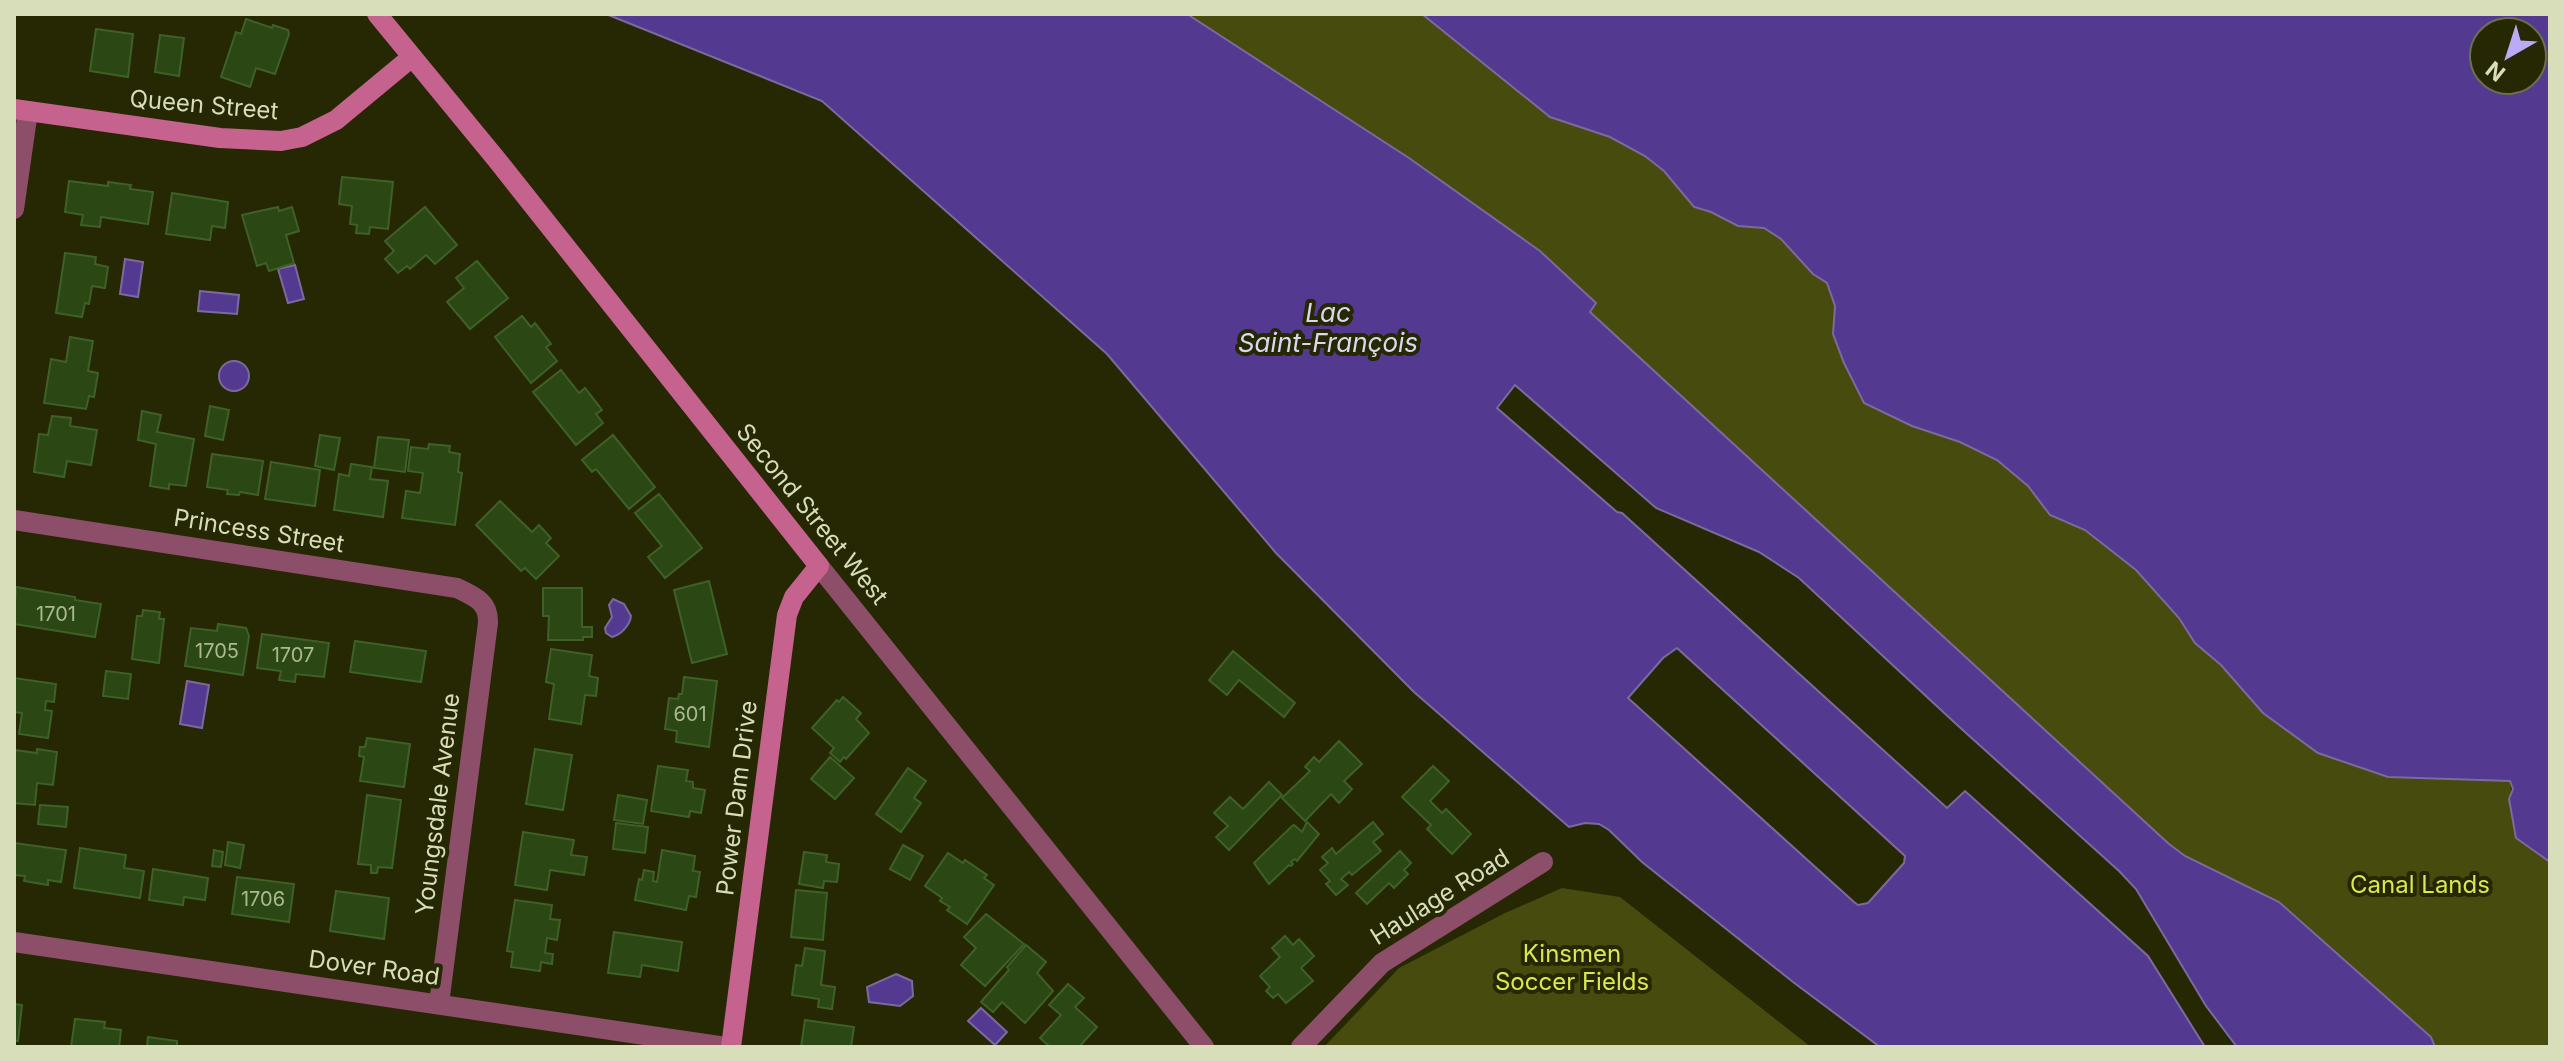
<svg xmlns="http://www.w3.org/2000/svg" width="2564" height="1061" font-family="Inter,sans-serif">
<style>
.green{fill:#474b0d}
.water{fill:#543991;stroke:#7c6a9d;stroke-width:2;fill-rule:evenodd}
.building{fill:#2a4714;stroke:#3f6027;stroke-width:2}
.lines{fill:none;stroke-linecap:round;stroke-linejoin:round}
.street{stroke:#8c4e68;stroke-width:20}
.secondary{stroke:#c6628e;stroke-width:20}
.labels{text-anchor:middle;stroke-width:8;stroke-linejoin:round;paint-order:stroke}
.number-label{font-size:20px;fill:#acb890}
.street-label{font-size:24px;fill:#d8ddba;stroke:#252803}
.park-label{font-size:24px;fill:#dae750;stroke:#252803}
.water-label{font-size:26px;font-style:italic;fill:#dbd7ef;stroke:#252803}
</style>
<rect width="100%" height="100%" fill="#252803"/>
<g class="green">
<path d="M1187,14H1422L1550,117L1610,137L1645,156L1664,171L1695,207L1711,212L1738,226L1764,228L1781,239L1813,274L1827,283L1835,306L1834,334L1844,363L1864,403L1912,426L1960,442L1997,460L2028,486L2050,515L2085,530L2136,570L2179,618L2195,643L2221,665L2510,781L2516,838L2550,862V1047H2435L2431,1037L2279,902L2185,856L2169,844L1590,312L1596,302L1541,251L1409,158Z"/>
<path d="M1562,888L1620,897L1811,1047H1324L1399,968L1505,913Z"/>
</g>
<g class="water">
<path d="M606,14H1187L1409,158L1540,251L1596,303L1590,312L2169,844L2185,856L2279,902L2431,1037L2435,1047H2237L2206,1006L2136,889L2119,871L1955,723L1799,578L1759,552L1656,508L1515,385L1497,408L1617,512L1622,513L1947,808L1965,791L2148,956L2205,1047H1880L1793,982L1642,862L1609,830L1599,824L1585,823L1569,827L1414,692L1276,553L1107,354L822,101ZM1677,648L1905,856L1904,863L1868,903L1858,905L1854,902L1628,698L1663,658Z"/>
<path d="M1422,14H2550V862L2516,838L2509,799L2513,789L2510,781L2388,777L2318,753L2263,713L2221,665L2195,643L2179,618L2136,570L2085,530L2050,515L2028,486L1997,460L1960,442L1912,426L1864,403L1844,363L1833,334L1835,306L1827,283L1813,274L1781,239L1764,228L1738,226L1711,212L1694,207L1664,171L1645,156L1610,137L1550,117ZM2484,32H2532V80H2484Z"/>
<path d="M125,259L143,262L138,297L120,294Z"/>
<path d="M295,265L304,299L288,303L278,269Z"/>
<path d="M200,291L239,295L237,314L198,311Z"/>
<circle cx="234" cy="376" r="15"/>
<path d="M613,599L624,604L631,616C630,625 621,635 612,637L606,633L605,628L612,617L609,605Z"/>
<path d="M187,681L209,685L202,728L180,724Z"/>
<path d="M896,974L912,981L913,996L900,1006L869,1002L867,987Z"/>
<path d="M981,1008L1007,1032L995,1045L968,1021Z"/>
</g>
<g class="building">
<path d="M246,19L272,28L273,25L288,30L289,34L275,74L256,68L250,87L221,77L236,32L241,34Z"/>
<path d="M96,29L133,34L128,77L90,71Z"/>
<path d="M160,35L184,38L179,76L155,72Z"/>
<path d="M342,177L393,182L388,229L370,227L369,234L356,233L357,225L350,224L352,206L339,204Z"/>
<path d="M69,181L108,186V182L131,185L130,189L153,192L148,224L101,217L100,227L81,225L83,215L65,212Z"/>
<path d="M172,193L228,202L225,228L212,226L210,240L166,234Z"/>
<path d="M278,207L279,211L292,207L299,231L286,235L294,263L269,271L266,263L257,266L242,215Z"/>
<path d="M425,207L457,245L435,264L426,255L410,269L407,266L398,273L385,259L394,251L385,241Z"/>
<path d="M65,253L96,257L95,264L108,267L105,288L92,286L89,304L85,303L82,317L56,313Z"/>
<path d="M477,261L508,298L470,329L447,302L464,288L456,278Z"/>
<path d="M522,316L531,327L535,323L551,344L546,347L557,361L531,383L495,337Z"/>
<path d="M70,337L93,341L88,371L98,373L94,397L89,396L86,409L44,403L51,359L66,362Z"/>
<path d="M561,370L579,393L585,388L602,410L596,414L603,423L576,445L533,392Z"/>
<path d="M210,406L229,410L223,440L205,436Z"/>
<path d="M142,411L161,415L157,432L194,439L186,486L169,484V489L150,486L156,444L138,440Z"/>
<path d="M52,416L71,418L70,426L97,430L91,465L67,461L64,477L34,472L39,434L48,435Z"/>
<path d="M320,435L340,438L334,470L315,466Z"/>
<path d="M613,435L655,487L629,509L596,469L592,472L582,460Z"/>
<path d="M378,437L409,440L405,472L374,468Z"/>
<path d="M429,444L450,446L449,452L460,454L458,472L462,473L455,525L402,518L406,491L420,493L423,473L408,471L411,447L428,449Z"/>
<path d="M212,454L263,461L258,495L240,492L239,495L227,494L228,490L207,487Z"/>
<path d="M271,462L320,470L315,506L265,499Z"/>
<path d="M351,464L372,467L370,479L388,481L383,517L334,510L339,474L349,476Z"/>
<path d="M659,494L702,548L665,578L648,557L662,546L635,513Z"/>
<path d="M500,501L532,532L539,525L551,538L546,543L559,556L536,579L525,568L521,571L476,525Z"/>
<path d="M709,581L727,654L692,663L674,590Z"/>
<path d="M16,587L75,597V600L101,604L95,637L14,624Z"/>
<path d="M543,588H582V627H592V637H583V640H548L549,616H543Z"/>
<path d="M143,610L160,612L159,619H164L159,663L132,659L137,616H142Z"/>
<path d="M218,624L246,628L249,636L243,675L185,666L191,628L217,631Z"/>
<path d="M262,634L329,643L324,677L296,674L295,682L279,680L281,671L257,668Z"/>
<path d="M355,641L426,651L421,682L350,672Z"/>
<path d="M551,649L592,655L589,676L598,678L596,696L585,695L581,724L549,719L554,684L546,682Z"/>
<path d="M1233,651L1295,703L1284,717L1239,680L1227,695L1209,680Z"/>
<path d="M106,671L131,674L128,699L103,696Z"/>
<path d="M684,677L717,681L709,747L676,742L677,731L665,729L669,698L678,699L679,694H682Z"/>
<path d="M14,678L56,684L54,702L46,701L45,710L52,711L48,738L19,734L22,713L14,712Z"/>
<path d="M843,697L861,713L856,719L869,733L846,759L844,757L840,762L830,753L834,748L812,728L837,700L839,702Z"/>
<path d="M367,738L410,744L404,787L360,781L364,757L359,756L360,747H365Z"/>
<path d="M1339,741L1362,764L1344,781L1352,789L1339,803L1331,794L1305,821L1282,798L1310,771L1305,767L1314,757L1319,762Z"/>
<path d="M37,749L57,752L53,785L37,783L35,805L14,803V750L37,753Z"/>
<path d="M535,749L572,755L563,810L526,804Z"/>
<path d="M830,757L854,778L835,799L811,779Z"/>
<path d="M658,766L688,770L686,781L693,782V788L705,790L701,813L690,811L689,817L651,811Z"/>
<path d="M1433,766L1449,781L1430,801L1442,813L1446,809L1471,834L1452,854L1427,829L1431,825L1402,797Z"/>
<path d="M908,768L926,781L914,798L921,803L901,832L876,814Z"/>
<path d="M1269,782L1282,795L1229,850L1216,837L1228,826L1214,813L1230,797L1243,809Z"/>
<path d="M367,795L401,800L392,868L378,867L377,873H371V865L358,864Z"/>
<path d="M618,795L647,800L643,824L614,820Z"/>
<path d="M40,805L68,807L66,827L38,824Z"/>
<path d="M1307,822L1319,834L1297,861L1295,859L1291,862L1293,864L1291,866L1289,865L1269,884L1254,863L1292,826L1294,825L1302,832Z"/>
<path d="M1373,822L1383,834L1373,842L1381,851L1352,875L1349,872L1341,879L1348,885L1336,895L1326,884L1330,881L1320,870L1328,863L1322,857L1332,848L1336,854Z"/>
<path d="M616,823L648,827L645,853L613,849Z"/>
<path d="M523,832L574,840L571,855L587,857L584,875L550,870L547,890L515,885Z"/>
<path d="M228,842L244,845L240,868L225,865Z"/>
<path d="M14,843L66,850L61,882L48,880V885L24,881L25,876L14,875Z"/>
<path d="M903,845L923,856L910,880L890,869Z"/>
<path d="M80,848L126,855L124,868L144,871L140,898L74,888Z"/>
<path d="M214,850L223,852L221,867L212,866Z"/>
<path d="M662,850L695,856L693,871L700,872L696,897L689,896L686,910L635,900L639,879L642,880L644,870L654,872L653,881L657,882Z"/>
<path d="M1400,851L1411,863L1404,870L1408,874L1394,888L1389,883L1367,904L1356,893Z"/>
<path d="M804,852L827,855L826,862L839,864L837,882L824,881L823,888L799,884Z"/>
<path d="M948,853L963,863L965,860L987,875L984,878L994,885L967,924L947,910L950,907L940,901L942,898L925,886Z"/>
<path d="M153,869L208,878L205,900L184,897L183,905L149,900Z"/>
<path d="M237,877L294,884L289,922L232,914Z"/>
<path d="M796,890L827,893L823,940L791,937Z"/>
<path d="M336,891L389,898L384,939L330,931Z"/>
<path d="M515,900L552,905L550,919L560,920L557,940L547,938L545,953L553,954L552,964L541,962L540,971L511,967L513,952L507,951Z"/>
<path d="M986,914L1024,944L985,986L961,965L976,948L964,937Z"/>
<path d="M614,932L682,942L678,971L642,965L640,977L608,973Z"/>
<path d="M1285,936L1293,945L1299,939L1314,956L1301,968L1313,981L1286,1003L1278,994L1273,998L1266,991L1270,987L1260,976L1280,957L1272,948Z"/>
<path d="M1026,945L1046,962L1037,973L1053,991L1025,1023L1002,1002L993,1012L981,1002L1009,970L1007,967Z"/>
<path d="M805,948L825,951L821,985L835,987L832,1009L818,1007L819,999L792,995L796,965L802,966Z"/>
<path d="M1068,984L1084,998L1075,1007L1097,1027L1079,1047H1050L1040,1038L1061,1015L1049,1005Z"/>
<path d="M14,1004L22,1005L18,1041H14Z"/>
<path d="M75,1019L105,1022L104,1028L121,1030L119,1047H71Z"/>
<path d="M805,1020L854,1027L851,1047H801Z"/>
<path d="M148,1037L177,1041V1046L184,1047H147Z"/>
</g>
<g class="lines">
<g class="street">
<path d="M14,209L28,111"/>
<path d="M14,520L457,588C474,596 489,602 488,623L439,1004"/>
<path d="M819,566L1204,1047"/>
<path d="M14,942L726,1047"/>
<path d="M1301,1047L1382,963L1543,862"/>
</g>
<g class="secondary">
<path d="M377,14L497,160L819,566L794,597L787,615L731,1047"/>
<path d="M14,109L220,138L281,141L302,137L336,120L412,57"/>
</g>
</g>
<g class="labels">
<g class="number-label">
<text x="56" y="621">1701</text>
<text x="217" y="658">1705</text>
<text x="293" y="662">1707</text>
<text x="690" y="721">601</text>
<text x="263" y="906">1706</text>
</g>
<g class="street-label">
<text transform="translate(204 105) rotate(5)" y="8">Queen Street</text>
<text transform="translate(812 514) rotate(51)" y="8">Second Street West</text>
<text transform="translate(259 531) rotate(9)" y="8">Princess Street</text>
<text transform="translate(737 798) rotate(-83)" y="8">Power Dam Drive</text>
<text transform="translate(438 804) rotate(-83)" y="8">Youngsdale Avenue</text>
<text transform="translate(1440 897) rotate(-32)" y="8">Haulage Road</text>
<text transform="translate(374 968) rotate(8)" y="8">Dover Road</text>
</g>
<g class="park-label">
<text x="2420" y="893">Canal Lands</text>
<text x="1572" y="962">Kinsmen<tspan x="1572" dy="28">Soccer Fields</tspan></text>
</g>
<g class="water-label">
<text x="1328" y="322">Lac<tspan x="1328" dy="30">Saint-François</tspan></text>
</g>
</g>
<rect width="2564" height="1061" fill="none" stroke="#d8ddba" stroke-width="32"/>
<g transform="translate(2508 56) rotate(219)"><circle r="38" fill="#252803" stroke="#6d704c" stroke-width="2"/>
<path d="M0-6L14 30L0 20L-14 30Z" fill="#bbaaf6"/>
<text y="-12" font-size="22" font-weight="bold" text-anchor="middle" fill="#d8ddba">N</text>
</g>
</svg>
